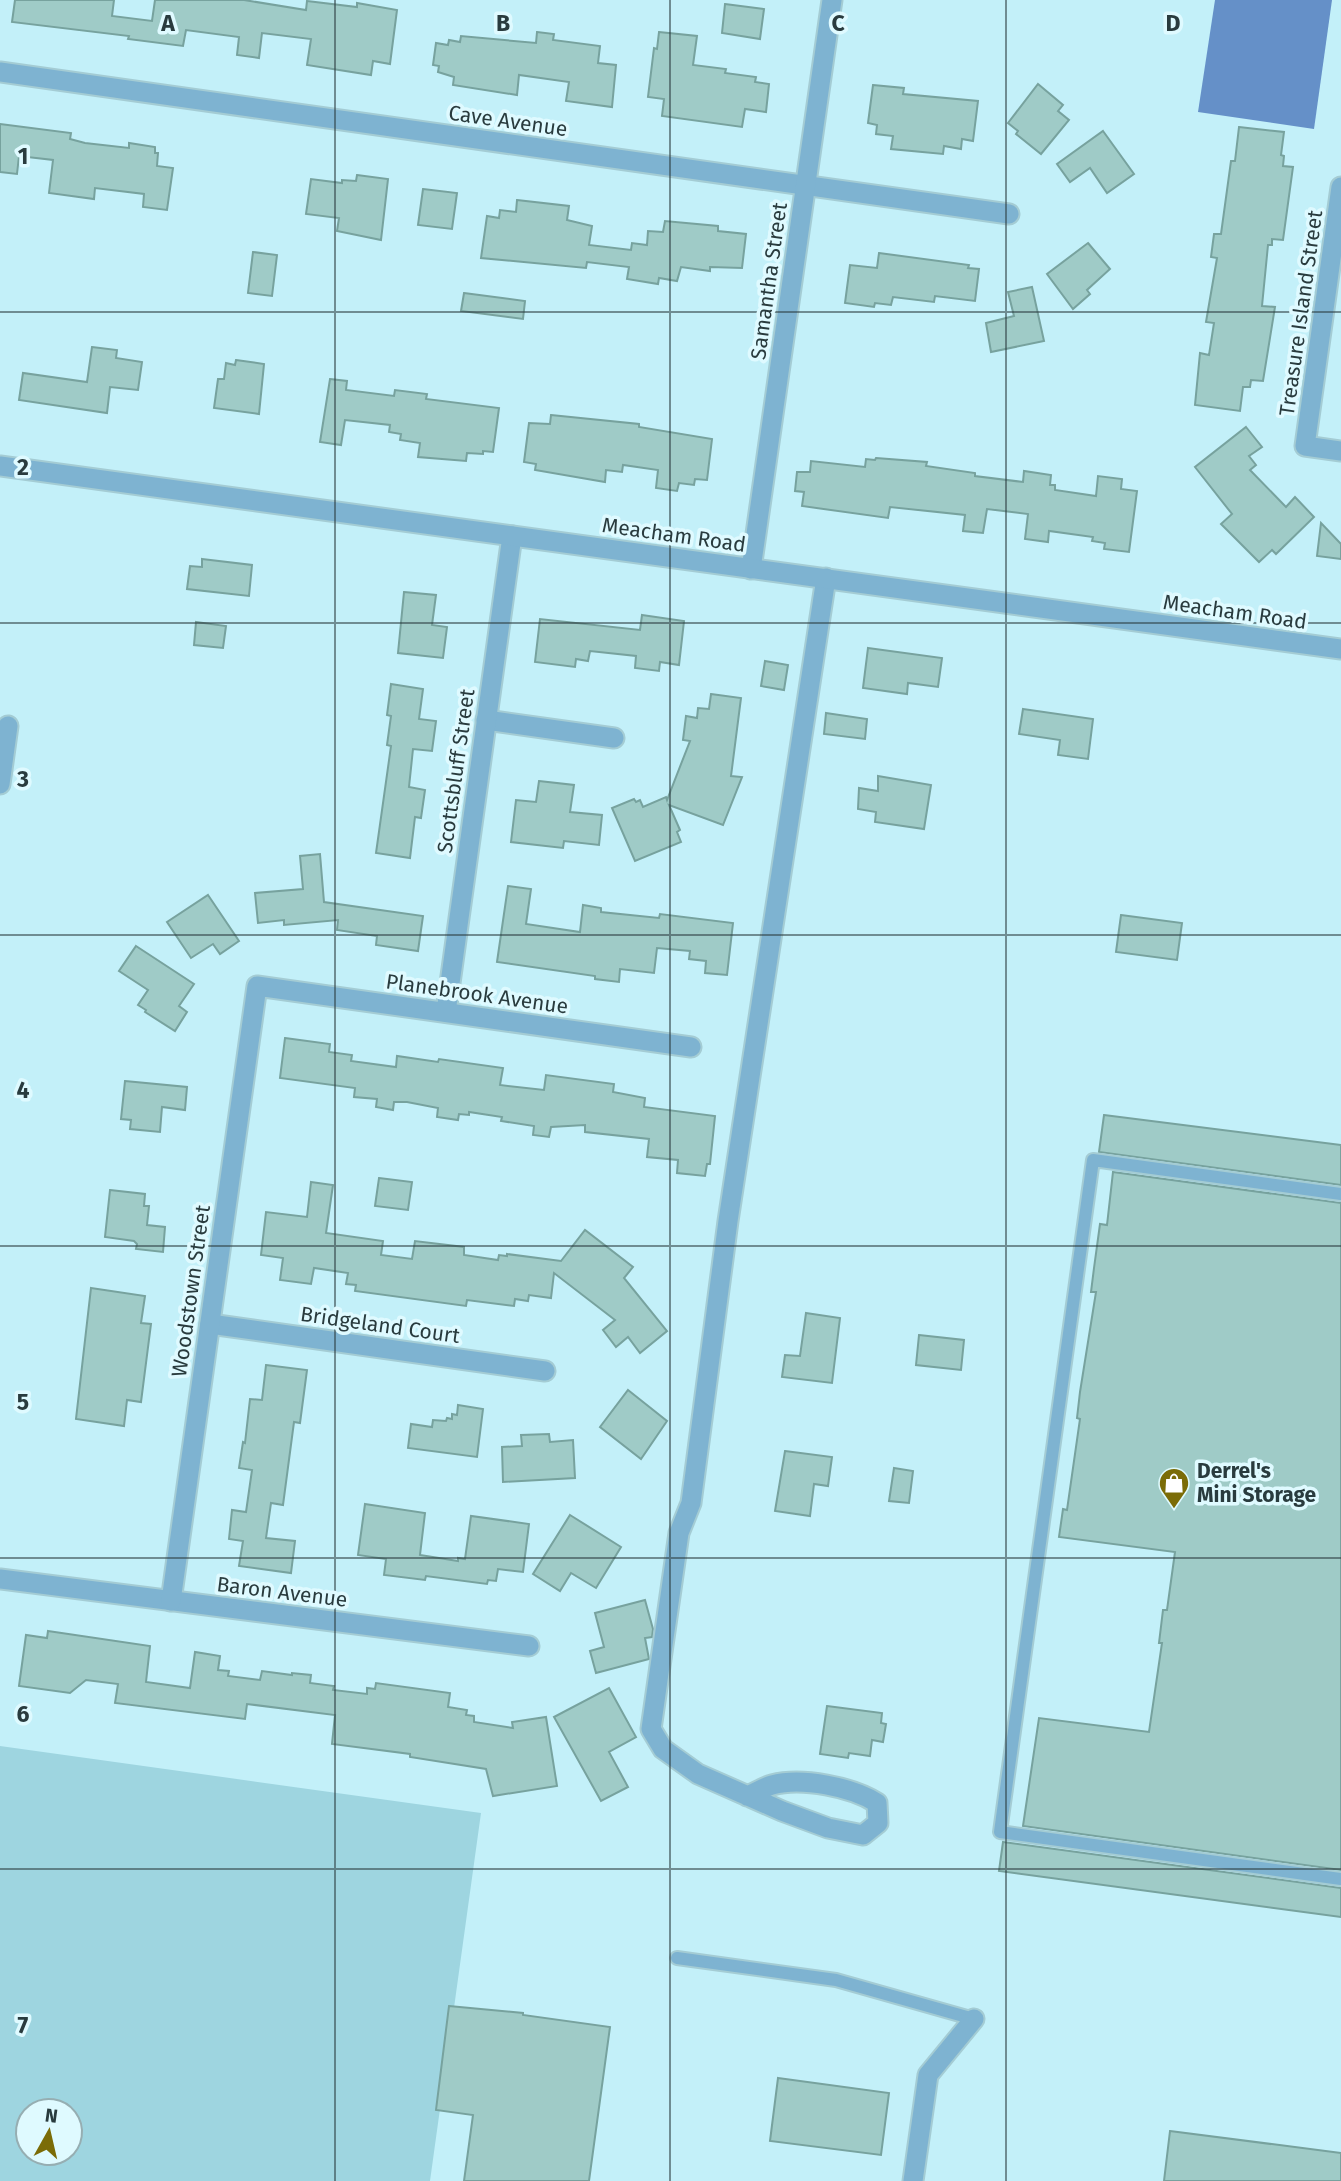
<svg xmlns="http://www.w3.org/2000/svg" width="1341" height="2181" font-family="'Fira Sans',sans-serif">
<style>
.green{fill:#9ed5e0;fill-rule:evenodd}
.water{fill:#6590c8}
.building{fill:#9fcbc7;stroke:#77a29e;stroke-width:2}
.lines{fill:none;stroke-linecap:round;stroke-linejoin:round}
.service-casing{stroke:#a4ccd4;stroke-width:16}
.minor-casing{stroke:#a4ccd4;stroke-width:23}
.tertiary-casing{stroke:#a4ccd4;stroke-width:23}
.service{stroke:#7eb3d1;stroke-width:12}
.minor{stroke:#7eb3d1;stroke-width:19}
.tertiary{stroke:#7eb3d1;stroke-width:19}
.grid{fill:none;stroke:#293b3e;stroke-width:2;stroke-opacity:0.55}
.labels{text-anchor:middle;stroke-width:7;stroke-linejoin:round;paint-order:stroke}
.street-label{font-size:21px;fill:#293b3e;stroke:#dffaff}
.poi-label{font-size:21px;font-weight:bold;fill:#293b3e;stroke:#dffaff;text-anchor:start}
.grid-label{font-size:23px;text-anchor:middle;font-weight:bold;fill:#293b3e;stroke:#dffaff;stroke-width:7;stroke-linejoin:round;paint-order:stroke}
</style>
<rect width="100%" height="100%" fill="#c3f0f9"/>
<path class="green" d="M0,1746L481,1813L430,2181H0ZM28,2111H70V2153H28Z"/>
<path class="water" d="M1215,0H1332L1314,129L1198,112Z"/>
<g class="building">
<path d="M15,0H114L112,16L152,21L155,0H244L306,10L307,1L357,7V3L397,10L390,64L373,61L371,75L307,65L311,39L262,33L259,58L237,55L239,37L186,30L183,46L128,39L129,36L12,22Z"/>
<path d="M725,4L764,9L760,39L722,33Z"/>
<path d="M537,32L554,34L553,40L600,46L598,63L616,65L612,107L566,101L569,82L519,75L517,95L453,85L454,77L438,72L439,66L433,65L436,43L448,45L449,40L460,42L461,36L536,43Z"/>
<path d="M659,32L697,36L693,65L726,69L725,73L756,77L755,82L769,84L766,112L745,109L742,127L662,116L664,99L648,97L654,48L657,49Z"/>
<path d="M1038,84L1063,105L1058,111L1069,120L1041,154L1016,134L1018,131L1008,123Z"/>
<path d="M873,85L904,88L903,94L978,101L973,141L962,139L961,149L944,146L943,154L891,149L893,136L876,134L877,125L868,123Z"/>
<path d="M0,124L71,133L70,139L85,143L129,148V143L155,147V153H158L157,166L173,168L167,210L143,207L144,194L95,188L94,199L49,193L53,160L19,156L17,174L0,172Z"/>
<path d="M1239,127L1284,132L1281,155L1284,156L1283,166L1293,167L1283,240L1272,239V245H1268L1262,306L1275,307L1263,381L1251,380L1250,387H1243L1240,411L1195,405L1200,353L1209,355L1214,323L1206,322L1217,258L1211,257L1214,234H1221L1231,161H1235Z"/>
<path d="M1103,131L1134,174L1107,193L1090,168L1070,182L1057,164Z"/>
<path d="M357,175L388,179L381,240L337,231L339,218L306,214L311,179L342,183V180L356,181Z"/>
<path d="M423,189L457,193L452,229L418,225Z"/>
<path d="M517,200L569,206L567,220L592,226L589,245L631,250L632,243L647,245L648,231L663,232L665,221L718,226V231L746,234L742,268L710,267V271L681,267L677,281L659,278L658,284L627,279L629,267L587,262L586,268L481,258L487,216L499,218L500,210L516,212Z"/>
<path d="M1088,243L1110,269L1087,290L1090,294L1073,309L1047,274Z"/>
<path d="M253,252L277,255L272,296L248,293Z"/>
<path d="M879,253L969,265L968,268L979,269L975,301L935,296L934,302L893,297L891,305L875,303L874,307L845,303L850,265L877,268Z"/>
<path d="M1032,287L1044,341L991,352L986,323L1014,316L1008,292Z"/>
<path d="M464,293L525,301L523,319L461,311Z"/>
<path d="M92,347L117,350L116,358L142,362L138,390L110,387L107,413L19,400L23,373L87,382Z"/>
<path d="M236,360L264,364L259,414L214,408L218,379H224L226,363L235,365Z"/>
<path d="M330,379L347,381L346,390L394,396L395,390L427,394L426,399L499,408L493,452L483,451V454L467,453L466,461L418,457L420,443L400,440L401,434L389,432L390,425L345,420L341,445L320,442Z"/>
<path d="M551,415L639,424V427L712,439L707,480L695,479L694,485L679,483L677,491L656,488L658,470L623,465L622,472L606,470L605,482L535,470L536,464L524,462L529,423L550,424Z"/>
<path d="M1246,427L1262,447L1249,456L1256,465L1250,470L1286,507L1295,497L1314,517L1276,554L1272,550L1259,562L1221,524L1232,514L1195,467Z"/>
<path d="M876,458L927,462L926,466L975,473V476L1023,482L1024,471L1051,475L1050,485H1055V490L1096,496L1098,476L1122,479L1121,489L1137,491L1129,552L1104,549L1105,543L1092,541L1093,537L1049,531L1048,542L1025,539L1028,514L987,509L983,533L963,531L965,515L890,507L888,518L802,506L804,492L795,491L797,472H810L811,461L865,467L866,459L875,460Z"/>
<path d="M1321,523L1341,544V559L1317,556Z"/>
<path d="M202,559L252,565L249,596L187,589L190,566L202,567Z"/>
<path d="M404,592L436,595L432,625L447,627L443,658L398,653Z"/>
<path d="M642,615L684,621L679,665L660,662L659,671L635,668L636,656L590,651L588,661L576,659L575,667L535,662L540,619L640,630Z"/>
<path d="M196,622L226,626L223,648L194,645Z"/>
<path d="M868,648L942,658L938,687L908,683L907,694L863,688Z"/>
<path d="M765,661L788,665L784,690L761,686Z"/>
<path d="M391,684L423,689L419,719L436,721L432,751L413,749L409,787L425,790L421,818L415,817L410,858L376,853L391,746L387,745L391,716L387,715Z"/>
<path d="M711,694L741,698L731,776L742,777L723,825L669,805L680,830L677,832L681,842L635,861L612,808L634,799L636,802L640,800L643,807L666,797L667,800L690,741L683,740L686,716L697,718L698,708L709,709Z"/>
<path d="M1023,709L1093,719L1088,759L1058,755L1060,740L1019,734Z"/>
<path d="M826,713L867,719L865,739L824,734Z"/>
<path d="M878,776L931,785L924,829L875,822L876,812L858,809L859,788L878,791Z"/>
<path d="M539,781L574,785L570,812L602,815L599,845L564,841L563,848L511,842L516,800L536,802Z"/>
<path d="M320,854L324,902L423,916L418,951L376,945L377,936L337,930L338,920L284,925V920L258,923L255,893L303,889L300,856Z"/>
<path d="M508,886L531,889L526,924L580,932L583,905L601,908V912L659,918L660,914L733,923L727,975L705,973L706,961L689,959L690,951L657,948L654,973L620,969L619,982L595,979V976L497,962Z"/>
<path d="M208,895L239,941L220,954L213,944L191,958L167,922Z"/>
<path d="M1121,915L1182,923L1177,960L1116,952Z"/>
<path d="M136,946L194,984L179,1006L187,1012L175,1031L145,1012L146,1010L138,1005L148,990L119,971Z"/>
<path d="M285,1038L330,1044L329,1052L352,1055L351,1061L396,1067L397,1056L438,1062L439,1059L503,1068L500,1085L544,1090L546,1075L614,1084L613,1092L645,1098L644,1107L715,1116L710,1164H707L705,1176L677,1173L678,1160L647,1157L649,1139L585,1132V1125L551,1127L549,1137L533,1135L534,1126L501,1121L502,1117L469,1112V1115L459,1114L458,1120L437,1117L438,1108L407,1102H394L393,1110L376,1107L377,1099L354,1097L355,1088L280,1078Z"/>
<path d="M125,1081L187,1087L185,1110L162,1107L160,1132L130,1129L131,1120L121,1119Z"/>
<path d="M1104,1115L1341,1145V1185L1099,1152Z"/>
<path d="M1113,1172L1341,1203V1870L1023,1826L1039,1718L1149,1732L1162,1643H1159L1163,1610H1167L1175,1552L1059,1537L1063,1509L1067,1510L1080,1419L1077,1418L1080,1392L1096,1292H1091L1094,1268L1100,1224L1107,1225Z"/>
<path d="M379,1178L412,1182L408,1210L375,1206Z"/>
<path d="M311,1182L333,1185L326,1233L383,1241L381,1255L412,1259L415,1241L464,1247V1255L498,1260L499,1255L507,1256V1254L561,1261L585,1230L633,1267L624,1278L667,1331L640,1353L628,1337L616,1347L603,1330L615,1320L554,1273L551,1298L529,1295L528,1301L515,1299L514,1306L467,1300L466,1306L355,1291L356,1285L346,1284L348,1273L314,1268L311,1284L280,1280L283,1258L261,1255L266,1212L307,1217Z"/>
<path d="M110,1190L145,1194L144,1206H149L147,1225L165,1227L163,1252L136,1249L137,1244L134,1241L105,1237Z"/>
<path d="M91,1288L145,1296L141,1323L151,1324L141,1402L127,1400L124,1426L76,1419Z"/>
<path d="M806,1313L840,1318L832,1383L782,1377L785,1355L800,1356Z"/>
<path d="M919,1335L964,1340L961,1370L916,1365Z"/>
<path d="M266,1365L307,1370L300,1423L294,1422L283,1505L271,1503L266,1538L295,1541L291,1573L239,1566L243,1541L229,1539L232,1510L246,1512L252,1470L239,1468L243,1442L245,1443L250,1399L262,1400Z"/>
<path d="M628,1390L667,1421L641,1459L600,1427Z"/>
<path d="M458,1405L483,1409L477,1457L408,1448L411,1424L432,1427L433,1420L446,1421L447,1418L452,1419V1414L457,1415Z"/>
<path d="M549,1434L550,1442L573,1440L575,1478L503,1482L502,1447L522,1446L521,1435Z"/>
<path d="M785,1451L832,1457L828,1486L814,1484L810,1516L775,1511Z"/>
<path d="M894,1468L913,1471L909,1503L889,1501Z"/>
<path d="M365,1504L425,1513L420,1555L458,1561V1558L465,1559L471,1516L529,1524L523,1572L498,1569L496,1581L488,1580L487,1584L426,1576L425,1580L384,1575L386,1559L358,1555Z"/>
<path d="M570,1515L621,1547L596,1588L571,1573L560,1591L533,1574Z"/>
<path d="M645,1600L653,1629L652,1637L645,1638L649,1659L596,1673L590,1651L604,1647L595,1613Z"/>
<path d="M48,1631L150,1646L146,1682L190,1688L195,1652L220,1656L218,1670L229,1671L228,1676L260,1680L262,1671L292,1675V1673L311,1675L310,1683L334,1686L333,1690L367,1694V1688L375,1689L376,1683L450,1693L448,1707L467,1710L466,1715L474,1716V1722L513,1728L512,1722L546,1717L557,1786L493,1796L486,1769L410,1757V1754L332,1744L335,1715L247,1704L245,1719L115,1703L118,1684L86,1680L70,1693L19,1686L26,1635L47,1638Z"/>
<path d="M609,1688L636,1737L609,1752L628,1787L601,1801L554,1717Z"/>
<path d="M827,1706L882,1713L881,1723L886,1724L883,1742L872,1740L870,1756L849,1753L848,1758L820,1754Z"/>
<path d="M1003,1842L1341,1888V1917L999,1871Z"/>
<path d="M449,2006L523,2013V2015L610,2027L589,2181H464L473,2115L436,2110Z"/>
<path d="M778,2078L889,2093L881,2155L770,2141Z"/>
<path d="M1170,2131L1341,2153V2181H1164Z"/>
</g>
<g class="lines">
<g class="service-casing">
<g id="service">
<path d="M1341,1194L1093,1160L1000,1832L1341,1879"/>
<path d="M677,1958L836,1980L974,2019"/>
</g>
</g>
<g class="minor-casing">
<g id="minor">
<path d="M0,72L1009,214"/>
<path d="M1341,187L1305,446L1341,451"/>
<path d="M751,569L832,0"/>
<path d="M486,720L614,738"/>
<path d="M0,784L8,726"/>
<path d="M446,1012L512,536"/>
<path d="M210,1324L545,1371"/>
<path d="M0,1579L529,1646"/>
<path d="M171,1601L257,986L691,1047"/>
<path d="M747,1796C755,1793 764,1787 772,1785C802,1777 852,1787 877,1803L878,1823L863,1835L828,1828L782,1811L698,1774L663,1749L651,1729L679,1533L691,1503L728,1221L826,578"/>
<path d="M913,2181L928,2075L974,2019"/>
</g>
</g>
<g class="tertiary-casing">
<path id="tertiary" d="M0,466L1341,649"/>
</g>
<use href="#service" class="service"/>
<use href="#minor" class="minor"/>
<use href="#tertiary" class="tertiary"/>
</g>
<path class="grid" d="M335,0V2181M670,0V2181M1006,0V2181M0,312H1341M0,623H1341M0,935H1341M0,1246H1341M0,1558H1341M0,1869H1341"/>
<defs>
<g id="shop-pin" transform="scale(1.575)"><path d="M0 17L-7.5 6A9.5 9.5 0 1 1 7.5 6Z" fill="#7b6c07" stroke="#dffaff"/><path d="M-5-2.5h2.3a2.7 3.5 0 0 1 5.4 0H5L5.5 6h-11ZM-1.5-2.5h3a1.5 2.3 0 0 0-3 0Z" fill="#fff"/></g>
</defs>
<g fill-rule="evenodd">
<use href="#shop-pin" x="1174" y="1483"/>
</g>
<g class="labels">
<g class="street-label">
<text transform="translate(508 121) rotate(8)" y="7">Cave Avenue</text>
<text transform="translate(769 281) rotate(-82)" y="7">Samantha Street</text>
<text transform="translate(1301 313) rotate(-82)" y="7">Treasure Island Street</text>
<text transform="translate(674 535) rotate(8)" y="7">Meacham Road</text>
<text transform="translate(1235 612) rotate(8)" y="7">Meacham Road</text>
<text transform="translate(456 771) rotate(-82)" y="7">Scottsbluff Street</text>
<text transform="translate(477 994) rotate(8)" y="7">Planebrook Avenue</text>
<text transform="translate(191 1291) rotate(-82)" y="7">Woodstown Street</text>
<text transform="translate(380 1325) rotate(8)" y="7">Bridgeland Court</text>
<text transform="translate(282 1592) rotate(7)" y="7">Baron Avenue</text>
</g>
<g class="poi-label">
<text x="1197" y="1478">Derrel's<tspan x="1197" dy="24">Mini Storage</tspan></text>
</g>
</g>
<g class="grid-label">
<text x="168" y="31">A</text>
<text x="503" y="31">B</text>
<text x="838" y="31">C</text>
<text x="1173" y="31">D</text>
<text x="23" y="164">1</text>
<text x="23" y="475">2</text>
<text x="23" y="787">3</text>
<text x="23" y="1098">4</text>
<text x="23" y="1410">5</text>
<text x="23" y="1722">6</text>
<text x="23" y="2033">7</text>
</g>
<g transform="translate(49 2132) rotate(8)"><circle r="33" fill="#dffaff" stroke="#96aeb2" stroke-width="2"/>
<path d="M0-5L12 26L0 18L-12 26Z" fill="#7b6c07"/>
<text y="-10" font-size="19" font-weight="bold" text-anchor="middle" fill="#293b3e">N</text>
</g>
</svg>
